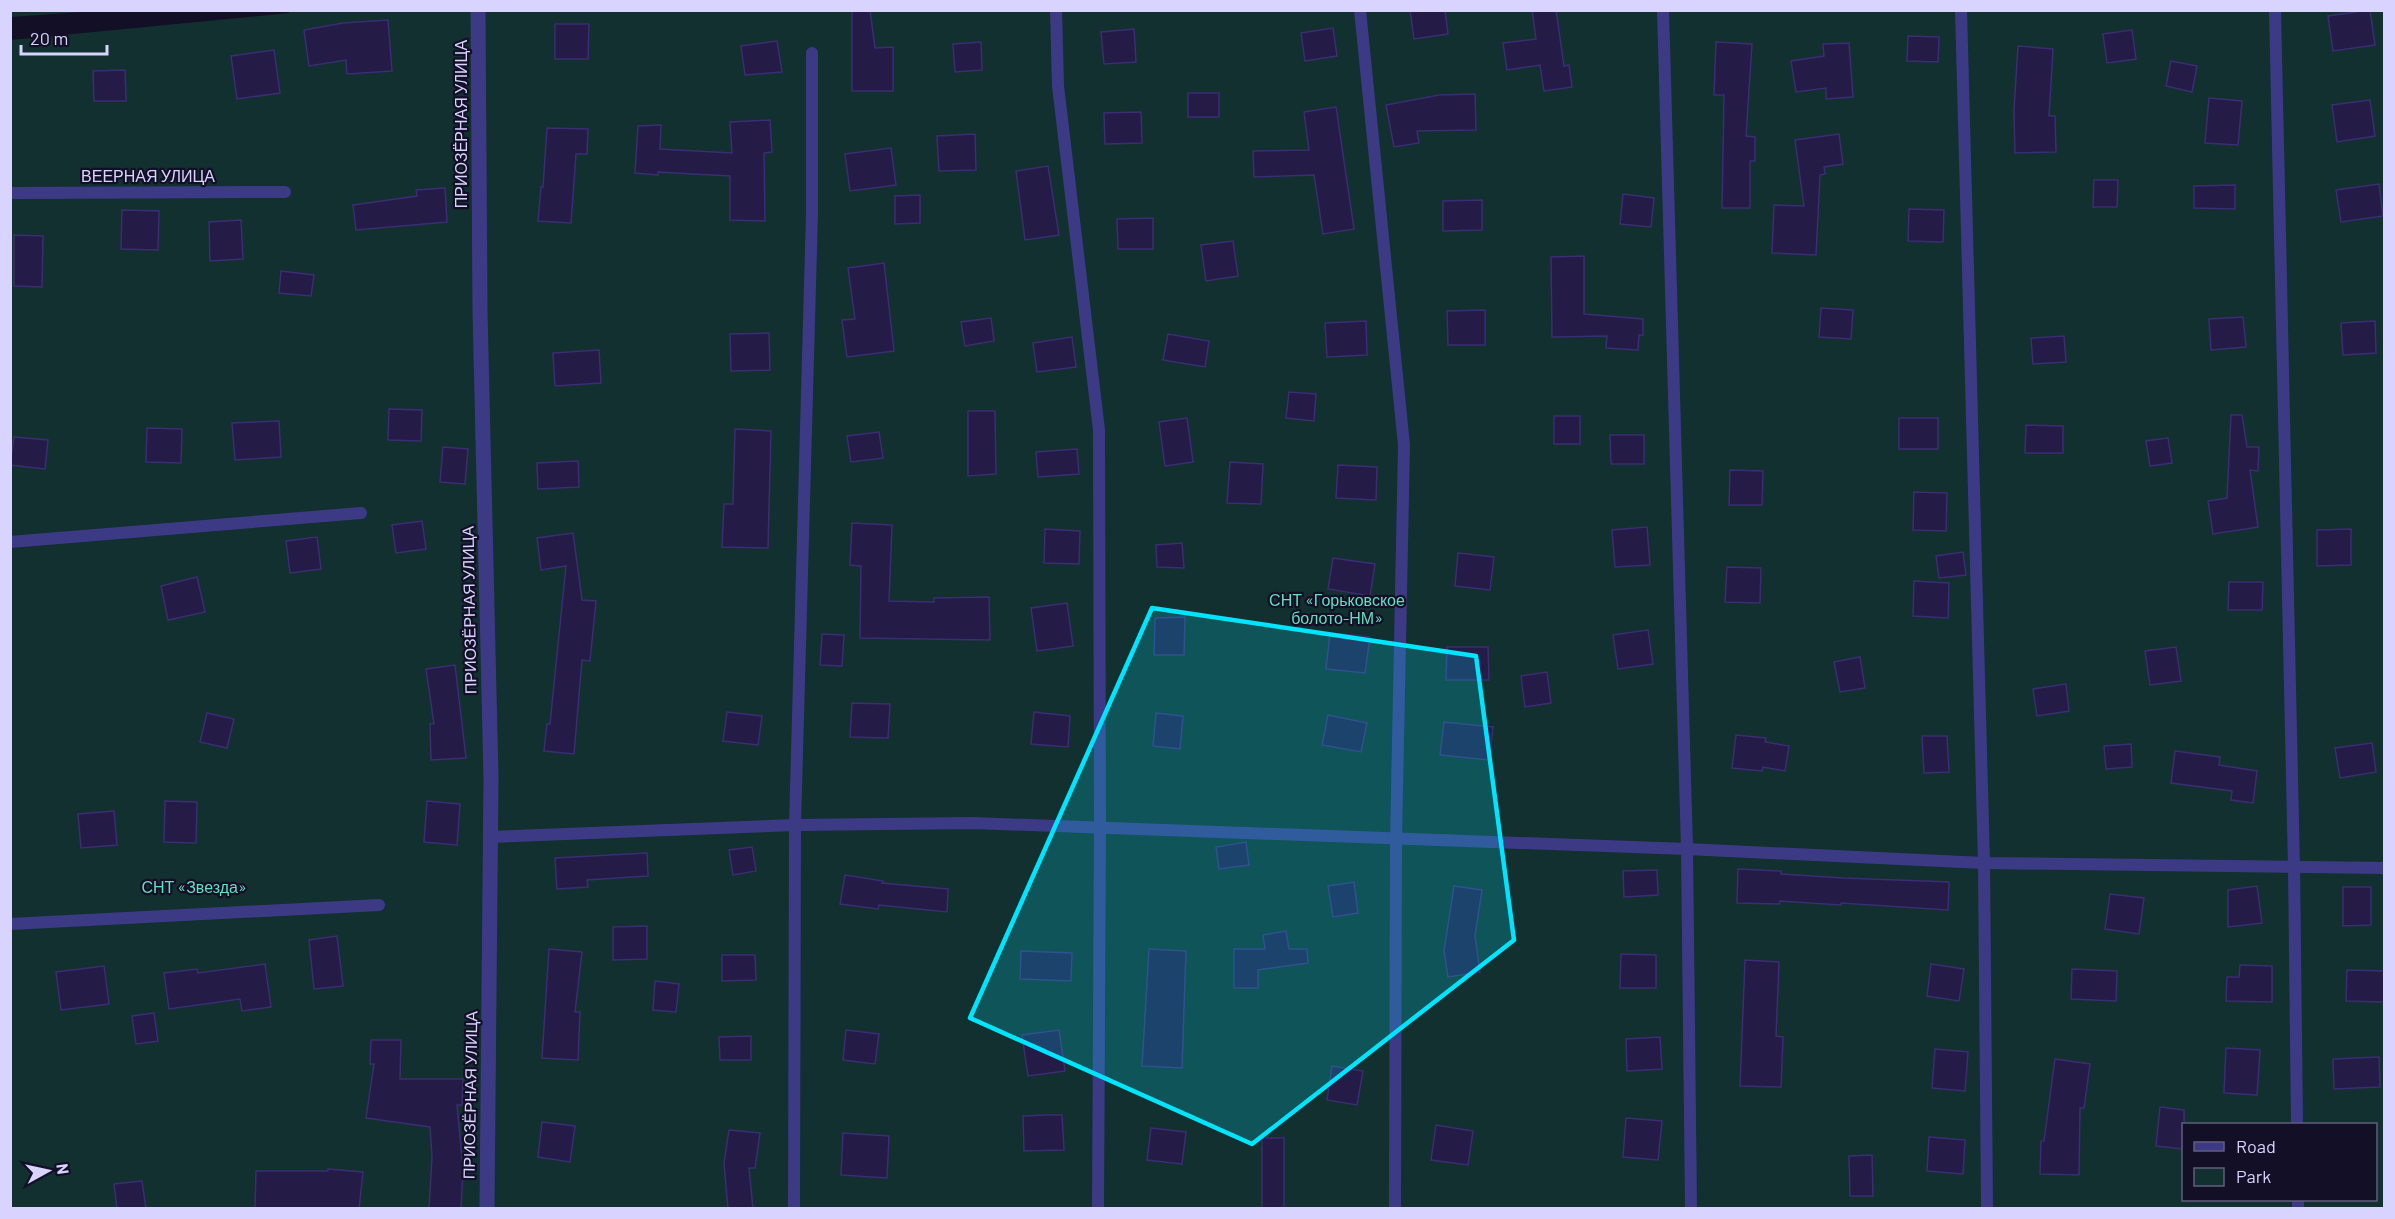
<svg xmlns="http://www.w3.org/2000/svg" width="2395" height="1219" font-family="Barlow,sans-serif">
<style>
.green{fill:#12302f;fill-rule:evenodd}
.building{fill:#241b47;stroke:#3b2d73;stroke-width:1.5}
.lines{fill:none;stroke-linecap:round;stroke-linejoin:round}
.service{stroke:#3d3a85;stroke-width:12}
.minor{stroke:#3d3a85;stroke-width:15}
.marked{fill:#00e5ff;fill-opacity:0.2;stroke:#00e5ff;stroke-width:4.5;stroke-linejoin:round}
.labels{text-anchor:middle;stroke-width:4.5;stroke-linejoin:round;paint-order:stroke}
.street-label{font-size:16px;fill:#d9d4ff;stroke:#130f26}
.park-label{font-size:16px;fill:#5fe0c0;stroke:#130f26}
</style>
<rect width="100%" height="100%" fill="#130f26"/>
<g class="green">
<path d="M11,10H96V11L11,17Z"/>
<path d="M289,10L2384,11V1208H11V40L289,13ZM2184,1124H2376V1200H2184Z"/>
</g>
<g class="building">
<path d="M852,10H870L875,48L893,47V91H852Z"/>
<path d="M1410,10H1445L1448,34L1414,39Z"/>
<path d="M1532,10H1556L1564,66L1569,65L1572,87L1544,91L1540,65L1507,70L1503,43L1536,39Z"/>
<path d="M2370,10L2375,45L2333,51L2328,16Z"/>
<path d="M388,20L392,71L347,74L346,60L309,66L304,30L343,23Z"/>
<path d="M555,24H589L588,59H555Z"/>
<path d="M1333,28L1337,56L1305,61L1301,33Z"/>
<path d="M1134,29L1136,62L1104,64L1101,32Z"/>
<path d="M2132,30L2136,59L2107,63L2103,34Z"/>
<path d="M1908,36L1939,37L1938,62L1907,61Z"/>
<path d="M777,41L782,72L745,75L741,46Z"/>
<path d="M981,42L982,70L955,72L953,44Z"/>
<path d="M1716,42L1752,44L1746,136L1755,137V161H1750V208H1722L1724,95H1714Z"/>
<path d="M1849,43L1853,97L1826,99V88L1796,92L1791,61L1824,56L1823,44Z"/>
<path d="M2018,46L2053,49L2049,116H2055L2056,152L2015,153L2014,110Z"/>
<path d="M274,50L280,93L237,99L231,56Z"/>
<path d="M2171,61L2197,66L2192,92L2166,86Z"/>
<path d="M125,70L126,101H94L93,71Z"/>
<rect x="1188" y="93" width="31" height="24"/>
<path d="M1475,94L1476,130L1417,131L1419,143L1394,147L1386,105L1439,95Z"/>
<path d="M2209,98L2242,101L2238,145L2205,143Z"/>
<path d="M2370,100L2375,136L2337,142L2332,105Z"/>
<path d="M1336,107L1354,229L1323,234L1314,175L1254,177L1253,151L1309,150L1304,112Z"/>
<path d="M1141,112L1142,143L1105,144L1104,113Z"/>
<path d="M770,120L772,152L764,153L765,221L730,220V176L658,172V175L635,173L638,126L661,125L660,149L732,153L730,122Z"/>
<path d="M547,128L588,129L587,154H576L571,223L538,221L541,187H543Z"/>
<path d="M975,134L976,170L939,171L937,136Z"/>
<path d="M1839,134L1843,164L1824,167L1825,174L1820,175L1816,255L1772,253L1774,205L1804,206L1795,140Z"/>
<path d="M891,148L896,185L850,191L845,154Z"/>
<path d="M1048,166L1059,235L1025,240L1016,171Z"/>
<path d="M2094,180H2118L2117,207H2093Z"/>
<path d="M2379,184L2383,216L2341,222L2336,190Z"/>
<path d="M2235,185V209L2194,208V186Z"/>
<path d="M445,188L447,222L356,230L353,205L417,196L416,190Z"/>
<path d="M1623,194L1654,198L1651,227L1620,224Z"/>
<path d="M920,195V223L895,224V196Z"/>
<path d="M1482,200V230L1443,231V201Z"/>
<path d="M1909,209L1944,210L1943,242L1908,241Z"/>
<path d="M122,210L159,211L158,250L121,249Z"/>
<path d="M1153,218V249H1118L1117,219Z"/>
<path d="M241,220L243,259L210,261L209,222Z"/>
<path d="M14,235L43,236L42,287L14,286Z"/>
<path d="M1233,241L1238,276L1206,281L1201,245Z"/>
<path d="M1584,256V314L1643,319V335H1639L1638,350L1606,348L1607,336L1552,337L1551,257Z"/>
<path d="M884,263L894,351L847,357L842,320L855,319L848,268Z"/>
<path d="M281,271L314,275L311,296L279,293Z"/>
<path d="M1821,308L1853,310L1851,339L1819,337Z"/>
<path d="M1485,310V345H1448L1447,311Z"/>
<path d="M2243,317L2246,347L2211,350L2209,319Z"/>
<path d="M991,318L994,341L965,346L961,322Z"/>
<path d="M1366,321L1367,355L1327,357L1325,323Z"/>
<path d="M2375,321L2376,353L2343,355L2341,323Z"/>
<path d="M769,333L770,370L731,371L730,334Z"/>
<path d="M1168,334L1209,341L1205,367L1163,360Z"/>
<path d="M2064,336L2066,362L2033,364L2031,338Z"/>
<path d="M1072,337L1076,367L1037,372L1033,343Z"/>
<path d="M599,350L601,383L555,386L553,353Z"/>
<path d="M1289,392L1316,394L1314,421L1286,418Z"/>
<path d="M389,409L422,410L421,441L388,440Z"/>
<path d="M968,411H995L996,474L968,476Z"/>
<path d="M2231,415H2242L2247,447H2259L2258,471L2250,470L2258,527L2213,534L2208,501L2227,498Z"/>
<rect x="1554" y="416" width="26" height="28"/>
<path d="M1187,418L1193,462L1165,466L1159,422Z"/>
<rect x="1899" y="418" width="39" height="31"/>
<path d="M279,421L281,457L235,460L232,423Z"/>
<path d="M2026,425L2063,426V453H2025Z"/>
<path d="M147,428L182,429L181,463L146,462Z"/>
<path d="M735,429L771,431L768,548L722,547L724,504H733Z"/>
<path d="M879,432L883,458L851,462L847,436Z"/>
<path d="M1610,435H1644V464H1611Z"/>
<path d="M14,437L48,440L45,469L10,465Z"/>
<path d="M2168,438L2172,463L2150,466L2146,441Z"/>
<path d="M443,447L468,449L465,484L440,482Z"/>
<path d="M1077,449L1079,474L1038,477L1036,452Z"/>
<path d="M578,461L579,487L538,489L537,463Z"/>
<path d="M1230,462L1263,464L1261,504L1227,503Z"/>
<path d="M1338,465L1377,467L1376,500L1336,498Z"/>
<path d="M1730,470L1763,471L1762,505H1729Z"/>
<path d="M1914,492L1947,493L1946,531L1913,530Z"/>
<path d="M422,521L426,549L396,553L392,525Z"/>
<path d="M852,523L892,525L889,601L934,602V598L989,597L990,640L860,638L861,566L850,565Z"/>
<path d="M1647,527L1650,565L1615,567L1612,530Z"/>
<path d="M1045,529L1080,531L1079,564L1044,563Z"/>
<path d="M2351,529V565L2317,566V530Z"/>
<path d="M573,533L582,600L596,601L590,661L582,660L574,754L544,751L547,724H550L566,566L541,570L537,538Z"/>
<path d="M317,537L321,569L290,573L286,541Z"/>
<path d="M1182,543L1184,568L1157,567L1156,545Z"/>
<path d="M1963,552L1966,575L1939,578L1936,556Z"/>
<path d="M1458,553L1494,557L1490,590L1455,586Z"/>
<path d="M1333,558L1375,564L1370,596L1328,589Z"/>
<path d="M1727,567L1761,568L1760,603L1725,602Z"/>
<path d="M197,577L205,612L168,620L161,586Z"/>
<path d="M1914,581L1949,583L1948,618L1913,616Z"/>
<path d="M2229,582H2263L2262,610H2228Z"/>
<path d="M1067,603L1073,646L1037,651L1031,608Z"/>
<path d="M1185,617L1184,655H1154L1155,618Z"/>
<path d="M1648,630L1653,664L1618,669L1613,635Z"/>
<path d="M1330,633L1370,637L1365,673L1326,669Z"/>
<path d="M822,634L844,635L842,666L820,665Z"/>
<path d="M1447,647H1488L1489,680H1446Z"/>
<path d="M2176,647L2181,681L2150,685L2145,651Z"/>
<path d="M1860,657L1865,688L1840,692L1834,662Z"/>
<path d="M455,665L466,758L431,760L430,724H434L426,669Z"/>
<path d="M1547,672L1551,703L1525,707L1521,676Z"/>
<path d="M2066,684L2069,711L2037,716L2033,689Z"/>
<path d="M852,703L890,704L888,738L850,737Z"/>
<path d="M727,712L762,716L758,745L723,741Z"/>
<path d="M1034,712L1070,716L1068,747L1031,744Z"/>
<path d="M207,713L234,719L227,748L200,742Z"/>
<path d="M1156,713L1183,716L1180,749L1153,746Z"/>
<path d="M1328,715L1367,723L1361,752L1322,745Z"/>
<path d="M1444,722L1493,727L1489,760L1440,755Z"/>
<path d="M1736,735L1766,738L1765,742L1789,746L1785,771L1763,767L1762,771L1732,768Z"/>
<path d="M1922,736H1947L1949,772L1924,773Z"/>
<path d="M2372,743L2376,772L2340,778L2335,748Z"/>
<path d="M2131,744L2132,767L2106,769L2104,746Z"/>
<path d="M2175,751L2220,757L2219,765L2257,771L2253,803L2231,800L2232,791L2171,783Z"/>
<path d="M165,801L197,802L196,843L164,842Z"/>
<path d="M427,801L460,804L457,845L424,842Z"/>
<path d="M114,811L117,845L81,848L78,814Z"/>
<path d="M1246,842L1249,865L1219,869L1216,847Z"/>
<path d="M752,847L756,871L733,875L729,850Z"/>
<path d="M647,853L648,876L587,880L588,887L557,889L555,858Z"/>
<path d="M1738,869L1781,871V874L1843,878L1949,882L1948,910L1841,903V905L1780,901L1779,904L1737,903Z"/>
<path d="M1657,870L1658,895L1624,897L1623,871Z"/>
<path d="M845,875L883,881L882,883L948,889L947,912L879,905L878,909L840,904Z"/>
<path d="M1354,882L1358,913L1333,917L1328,886Z"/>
<path d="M1454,886L1482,890L1475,936L1480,972L1448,977L1444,951Z"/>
<path d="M2257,886L2262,923L2228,927V890Z"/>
<path d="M2343,887H2371V925L2343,926Z"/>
<path d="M2110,894L2144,898L2139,934L2105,929Z"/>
<path d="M647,926V959L613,960V927Z"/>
<path d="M1286,931L1289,949H1307L1308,963L1258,970V988H1234V949H1265L1263,935Z"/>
<path d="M337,936L343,986L314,989L309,940Z"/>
<path d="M549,949L582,952L575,1012H580L578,1060L542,1058Z"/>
<path d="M1149,949L1186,951L1182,1068L1142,1066Z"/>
<path d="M1021,951L1072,953L1071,981L1020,979Z"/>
<path d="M1621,954L1656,955V988H1620Z"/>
<path d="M722,955H755L756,980L722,981Z"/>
<path d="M1745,960L1779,962L1776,1036L1783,1037L1781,1087L1740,1086Z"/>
<path d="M265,964L271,1007L242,1011L240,999L169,1009L164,973L197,969L198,973Z"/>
<path d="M1931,964L1964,969L1959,1001L1927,996Z"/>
<path d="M2240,965L2272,966V1002L2226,1001L2227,977H2239Z"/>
<path d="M104,966L109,1004L61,1010L56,972Z"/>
<path d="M2072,969L2117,971L2116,1001L2071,999Z"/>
<path d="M2347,970L2385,971L2384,1002L2346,1001Z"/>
<path d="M655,981L679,984L676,1012L653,1010Z"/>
<path d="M154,1013L158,1041L136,1044L132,1016Z"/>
<path d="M846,1030L879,1034L875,1064L843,1060Z"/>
<path d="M1059,1030L1065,1071L1028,1076L1022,1035Z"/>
<path d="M751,1036V1060H720L719,1037Z"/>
<path d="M1660,1037L1662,1069L1627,1071L1626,1039Z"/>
<path d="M371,1040H401L400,1079H463L462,1105H457L463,1169L461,1209H429L432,1157L430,1127L366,1118L374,1064H370Z"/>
<path d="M2226,1048L2260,1050L2257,1095L2224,1093Z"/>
<path d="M1935,1049L1968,1052L1965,1091L1932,1088Z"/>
<path d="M2379,1057L2380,1087L2334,1089L2333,1059Z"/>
<path d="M2055,1059L2090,1064L2084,1108H2080L2079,1175L2040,1174L2041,1141H2044Z"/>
<path d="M1332,1066L1363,1071L1357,1105L1327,1100Z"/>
<path d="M2160,1107L2184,1110V1149L2156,1146Z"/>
<path d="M1046,1115H1062L1064,1150L1024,1151L1023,1116Z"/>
<path d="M1626,1118L1662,1121L1658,1160L1623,1157Z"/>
<path d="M542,1122L575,1126L570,1162L538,1157Z"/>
<path d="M1436,1125L1473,1131L1468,1165L1431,1160Z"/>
<path d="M1151,1128L1186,1132L1182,1164L1147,1160Z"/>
<path d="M729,1130L760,1133L755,1168H749L753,1209H728L724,1163Z"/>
<path d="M843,1133L889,1136L887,1178L841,1175Z"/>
<path d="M1929,1137L1965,1140L1963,1174L1927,1171Z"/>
<rect x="1262" y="1138" width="22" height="71"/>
<path d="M1872,1155L1873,1196H1850L1849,1156Z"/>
<path d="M328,1169L363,1172L359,1209H255L256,1171H328Z"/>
<path d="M142,1181L146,1209H117L114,1184Z"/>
</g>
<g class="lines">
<g class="service">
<path d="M1056,10L1058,86L1099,430L1100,827L1098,1208"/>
<path d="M1360,10L1404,445L1396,840L1395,1208"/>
<path d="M1663,10L1687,849L1691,1208"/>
<path d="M1961,10L1984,863L1987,1208"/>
<path d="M2275,10L2294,868L2297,1124"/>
<path d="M10,193L285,192"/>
<path d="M10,542L361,513"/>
<path d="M490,837L795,825L973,823L1687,849L1984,863L2384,868"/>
<path d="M10,924L379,905"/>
<path d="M2298,1200V1208"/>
<path d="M794,1208L795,825L812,213V53"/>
</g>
<path class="minor" d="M478,10L480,311L491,778L487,1208"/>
</g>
<path class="marked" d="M1152,608L1476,656L1514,940L1252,1144L970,1018Z"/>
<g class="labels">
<g class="street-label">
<text transform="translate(461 124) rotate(-90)" y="6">ПРИОЗЁРНАЯ УЛИЦА</text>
<text x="148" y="182">ВЕЕРНАЯ УЛИЦА</text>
<text transform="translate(469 610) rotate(-91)" y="6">ПРИОЗЁРНАЯ УЛИЦА</text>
<text transform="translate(470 1095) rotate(-89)" y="6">ПРИОЗЁРНАЯ УЛИЦА</text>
</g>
<g class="park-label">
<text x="1337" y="606">СНТ «Горьковское<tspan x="1337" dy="18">болото-НМ»</tspan></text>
<text x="194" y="893">СНТ «Звезда»</text>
</g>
</g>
<rect width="2395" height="1219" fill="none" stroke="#d9d4ff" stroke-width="24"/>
<rect x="2182" y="1123" width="195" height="78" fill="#130f26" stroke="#625e7d" stroke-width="1.5"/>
<rect x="2194" y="1142" width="30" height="9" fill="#3d3a85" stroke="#625e7d" stroke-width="1.5"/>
<text x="2236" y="1153" font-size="18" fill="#d9d4ff">Road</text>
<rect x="2194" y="1168" width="30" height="18" fill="#12302f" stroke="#625e7d" stroke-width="1.5"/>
<text x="2236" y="1183" font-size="18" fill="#d9d4ff">Park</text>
<g transform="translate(48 1171) rotate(82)" stroke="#130f26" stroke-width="4.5" paint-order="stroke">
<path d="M0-4.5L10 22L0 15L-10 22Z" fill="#d9d4ff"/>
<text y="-9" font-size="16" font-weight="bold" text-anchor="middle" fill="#d9d4ff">N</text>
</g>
<path d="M21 45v9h86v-9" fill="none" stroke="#d9d4ff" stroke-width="3"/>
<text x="30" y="45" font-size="18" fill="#d9d4ff" stroke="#130f26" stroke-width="4.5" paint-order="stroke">20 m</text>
</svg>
